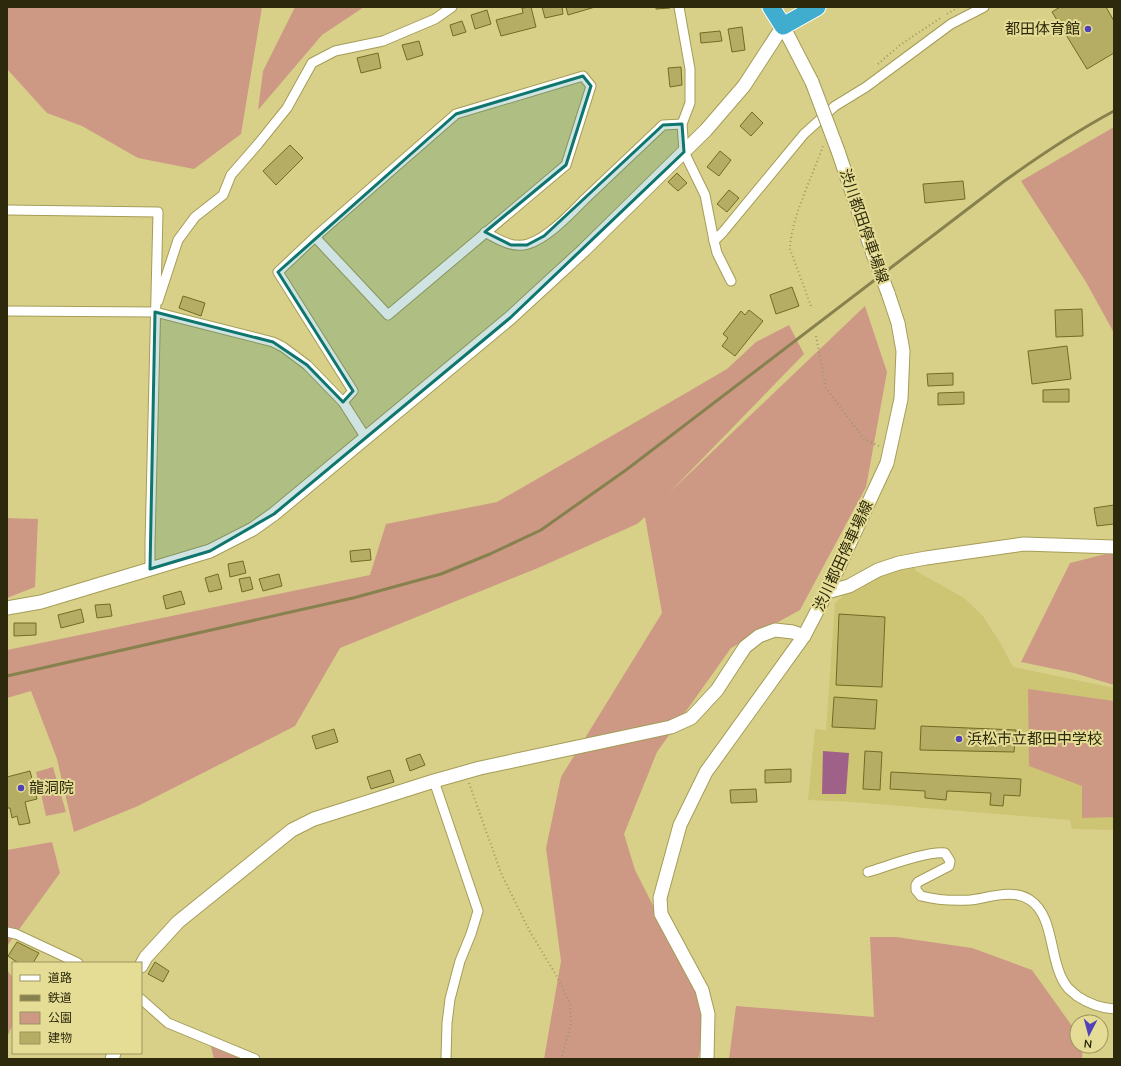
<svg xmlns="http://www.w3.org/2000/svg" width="1121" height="1066" font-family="Mulish,'Noto Sans JP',sans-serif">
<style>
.built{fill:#cdc474}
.green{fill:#cd9985}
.water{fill:#a06188}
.building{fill:#b5ad63;stroke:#736b23}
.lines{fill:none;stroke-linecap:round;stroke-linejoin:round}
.street-casing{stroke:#a59d57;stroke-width:11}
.secondary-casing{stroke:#a59d57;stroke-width:15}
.highway-casing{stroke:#fff;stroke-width:19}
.path{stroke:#9e975e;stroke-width:2;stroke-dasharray:1 3;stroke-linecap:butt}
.street{stroke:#fff;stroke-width:9}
.secondary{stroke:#fff;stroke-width:13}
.highway{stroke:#40acce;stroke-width:17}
.rail{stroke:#87814e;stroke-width:3}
.secondary-bridge-casing{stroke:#a59d57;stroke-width:15;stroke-linecap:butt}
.secondary-bridge{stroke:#fff;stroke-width:13}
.marked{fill:#0f766e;fill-opacity:0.2;stroke:#0f766e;stroke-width:3;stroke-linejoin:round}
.poi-dot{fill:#5041b8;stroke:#e5dd95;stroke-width:1.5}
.labels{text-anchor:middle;stroke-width:4;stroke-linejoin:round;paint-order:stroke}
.poi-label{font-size:15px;fill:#2d290c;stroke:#e5dd95;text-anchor:start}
.street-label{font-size:15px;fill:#2d290c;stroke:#e5dd95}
</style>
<rect width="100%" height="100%" fill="#d8d089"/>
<path class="built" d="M913,561L916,571L964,598L983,616L1002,646L1013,667L1114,688V830L1072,829L1070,820L853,802L808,800L815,729L826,730L835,603L851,589Z"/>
<g class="green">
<path d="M7,7H262L241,134L194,169L138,158L82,126L47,113L7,69Z"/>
<path d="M295,7H364L322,35L258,110L263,71Z"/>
<path d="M1114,127V333L1086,282L1021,181Z"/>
<path d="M865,306L887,372L866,487L800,610L731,648L657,752L624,834L635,870L708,1014L698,1059H544L561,961L546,848L561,777L662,613L645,517L637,524L538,568L340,648L295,726L138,806L74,832L57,759L31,691L7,698V650L370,575L386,524L497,502L686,393L727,369L756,342L789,325L804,354L670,492Z"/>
<path d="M7,518L38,519L35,587L7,598Z"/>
<path d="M1114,552V685L1074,673L1021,662L1070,563Z"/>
<path d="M1028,689L1114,701V817L1082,818V786L1029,766Z"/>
<path d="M53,767L66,812L46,816L36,772Z"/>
<path d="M52,842L60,873L7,946V850Z"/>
<path d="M870,937H896L972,948L1032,970L1077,1033V1046H1083L1082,1059H729L736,1006L874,1017Z"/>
<path d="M7,970L13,978V1024L8,1035Z"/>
<path d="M210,1043L259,1059H214Z"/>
</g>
<path class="water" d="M823,751L849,753L846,794H822Z"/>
<g class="building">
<path d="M531,7L536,27L501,36L496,20L523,13L522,8Z"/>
<path d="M542,7H562L563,14L545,18Z"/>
<path d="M566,7H595L568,15Z"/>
<path d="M656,7H670V8L656,9Z"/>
<path d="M1060,7H1106L1114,21V53L1087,69L1052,12Z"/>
<path d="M487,10L491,24L475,29L471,15Z"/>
<path d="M462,21L466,32L453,36L450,25Z"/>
<path d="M742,27L745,50L732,52L728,29Z"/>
<path d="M720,31L722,41L701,43L700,33Z"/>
<path d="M419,41L423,55L407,60L402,45Z"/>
<path d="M378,53L381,68L361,73L357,58Z"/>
<path d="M681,67L682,85L670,87L668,68Z"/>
<path d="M752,112L763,123L751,136L740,126Z"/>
<path d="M290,145L303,158L276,185L263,171Z"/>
<path d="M720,151L731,160L719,176L707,167Z"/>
<path d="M677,173L687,183L678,191L668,182Z"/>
<path d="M963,181L965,199L925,203L923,184Z"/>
<path d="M729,190L739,198L727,212L717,204Z"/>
<path d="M792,287L799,306L776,314L770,295Z"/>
<path d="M183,296L205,303L201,316L179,308Z"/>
<path d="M1082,309L1083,336L1056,337L1055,310Z"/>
<path d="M749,310L763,321L735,356L722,346L728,338L723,334L741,311L745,315Z"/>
<path d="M1067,346L1071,379L1032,384L1028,351Z"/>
<path d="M953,373V385L928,386L927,374Z"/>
<path d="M1069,389V402H1043V390Z"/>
<path d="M964,392V404L938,405V393Z"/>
<path d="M1114,505V524L1097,526L1094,508Z"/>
<path d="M370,549L371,560L351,562L350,551Z"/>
<path d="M243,561L246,573L230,577L228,564Z"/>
<path d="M218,574L222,589L209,592L205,578Z"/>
<path d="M279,574L282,586L263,591L259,579Z"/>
<path d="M250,577L253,589L242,592L239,579Z"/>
<path d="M181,591L185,604L166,609L163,596Z"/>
<path d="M110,604L112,616L97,618L95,605Z"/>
<path d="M81,609L84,622L61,628L58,615Z"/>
<path d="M839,614L885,617L882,687L836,685Z"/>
<path d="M14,623H36V635L14,636Z"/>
<path d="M834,697L877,700L875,729L832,727Z"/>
<path d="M921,726L1016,730L1014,752L920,750Z"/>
<path d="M334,729L338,742L316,749L312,736Z"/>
<path d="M865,751L882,752L880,790L863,789Z"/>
<path d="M420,754L425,765L410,771L406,759Z"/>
<path d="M791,769V782L765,783V770Z"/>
<path d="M390,770L394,782L371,789L367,777Z"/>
<path d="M30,771L37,799L25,802L30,823L19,825L17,816L12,818L10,808H7V777Z"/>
<path d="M891,772L1021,779L1020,796L1004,795L1003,806L990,805L991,793L947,791L946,800L925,798V791L890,789Z"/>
<path d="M756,789L757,802L731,803L730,790Z"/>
<path d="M17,942L39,953L33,963H18L8,956Z"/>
<path d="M155,962L169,971L163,982L148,974Z"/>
</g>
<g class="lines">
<g class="street-casing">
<g id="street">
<path d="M679,7L690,69V103L682,124L684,152L705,195L714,241L717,253L731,281"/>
<path d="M7,210L158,212L150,544V569"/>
<path d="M485,232C497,239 513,249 528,244C549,237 570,214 585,199C611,174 637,150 663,125L682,124"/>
<path d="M315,237L388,315L566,165L591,86L583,76L456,114L315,237L278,272L353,391L343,402"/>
<path d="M714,241L723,232L804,134L835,106L866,87L951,24L984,7"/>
<path d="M158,301L178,240L195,217L223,195L231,175L258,144L287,108L312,63L335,51L383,41L435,19L452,7"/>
<path d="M7,311L155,312L273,342L283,347L307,365L343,402L366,438"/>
<path d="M434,781L478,911L471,934L460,961L450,999L447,1023L446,1059"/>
<path d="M868,872C888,866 927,851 945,853L950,861L949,866L918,882L916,885V890L921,896C937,900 954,901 970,900C988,898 1013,888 1030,900C1056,917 1048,964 1068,988C1071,991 1074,993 1077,996C1089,1004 1100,1008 1114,1009"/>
<path d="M7,932L16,934L78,963"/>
<path d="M141,999L168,1023L255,1059"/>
</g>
</g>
<g class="secondary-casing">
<g id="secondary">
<path d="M838,151L873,254"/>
<path d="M827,592L849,586L878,570L899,563L926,558L1024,544L1114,547"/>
<path d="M7,608L41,602L210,551L253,529L274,514L510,318L584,250L706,130L744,86L783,26L812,82"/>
<path d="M141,966L146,957L178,922L292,830L314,819L434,781L480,768L671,727L691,718L717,690L745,647L759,636L775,630L793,632L804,636"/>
<path d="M112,1059L114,1053"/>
<path d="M707,1059L708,1014L702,990L661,914L660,898L680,825L706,772L804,636L827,592L887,463L901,399L903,351L898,323L888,293"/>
</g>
</g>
<g class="highway-casing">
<path id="highway" d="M771,7L783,26L817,7"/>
</g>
<g class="path">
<path d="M947,14L959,7"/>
<path d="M878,64L900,45L942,17"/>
<path d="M811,306L790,249C790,221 813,175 823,146"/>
<path d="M816,336L826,388L864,439L879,446"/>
<path d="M469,783L501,873L529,930L556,975L570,1003L571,1024L561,1059"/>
</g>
<use href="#street" class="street"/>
<use href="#secondary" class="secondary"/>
<use href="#highway" class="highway"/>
<path class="rail" d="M7,676L353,598L441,574L490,554L541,530L626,470L1003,182C1039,156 1075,132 1114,111"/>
<g class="secondary-bridge-casing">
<g id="secondary-bridge">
<path d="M812,82L838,151"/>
<path d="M873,254L888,293"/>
</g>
</g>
<use href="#secondary-bridge" class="secondary-bridge"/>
</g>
<path class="marked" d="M583,76L591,86L566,165L485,232L511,245H527L544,236L663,125L682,124L684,152L510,318L274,514L210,551L150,569L155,312L273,342L307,365L343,402L353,391L278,272L456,114Z"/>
<g class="poi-dot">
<circle cx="1088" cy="29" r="4"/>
<circle cx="959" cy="739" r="4"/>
<circle cx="21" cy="788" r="4"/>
</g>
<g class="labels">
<g class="poi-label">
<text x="1080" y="34" text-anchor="end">都田体育館</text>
<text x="967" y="744">浜松市立都田中学校</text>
<text x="29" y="793">龍洞院</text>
</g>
<g class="street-label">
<text transform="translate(864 226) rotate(71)" y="5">渋川都田停車場線</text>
<text transform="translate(843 556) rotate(-65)" y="5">渋川都田停車場線</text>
</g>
</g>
<rect width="1121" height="1066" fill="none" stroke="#2d290c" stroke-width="16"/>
<rect x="12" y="962" width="130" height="92" fill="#e5dd95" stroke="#9b955e"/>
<rect x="20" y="975" width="20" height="6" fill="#ffffff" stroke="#9b955e"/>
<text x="48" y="982" font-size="12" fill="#2d290c">道路</text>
<rect x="20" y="995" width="20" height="6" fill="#87814e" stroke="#9b955e"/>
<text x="48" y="1002" font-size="12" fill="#2d290c">鉄道</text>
<rect x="20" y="1012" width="20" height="12" fill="#cd9985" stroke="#9b955e"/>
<text x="48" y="1022" font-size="12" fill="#2d290c">公園</text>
<rect x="20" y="1032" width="20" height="12" fill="#b5ad63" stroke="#9b955e"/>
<text x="48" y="1042" font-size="12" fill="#2d290c">建物</text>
<g transform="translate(1089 1034) rotate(186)"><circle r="19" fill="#e5dd95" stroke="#9b955e"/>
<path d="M0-3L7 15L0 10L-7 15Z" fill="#5041b8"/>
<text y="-6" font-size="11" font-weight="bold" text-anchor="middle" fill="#2d290c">N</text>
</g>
</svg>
